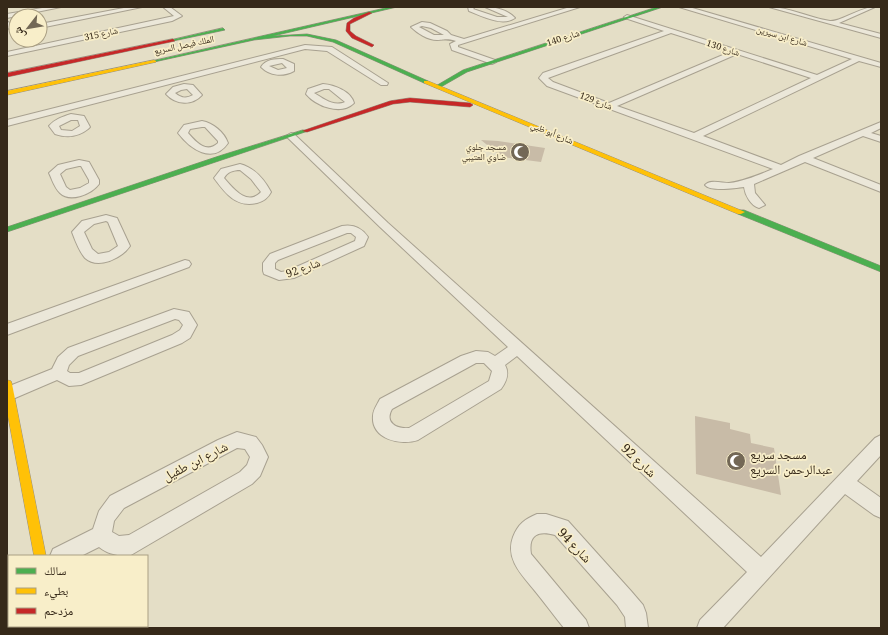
<svg xmlns="http://www.w3.org/2000/svg" width="888" height="635" font-family="Georgia,'Noto Naskh Arabic',serif">
<style>
.building{fill:#c8bba7}
.lines{fill:none;stroke-linecap:round;stroke-linejoin:round}
.street-casing{stroke:#a8a190;stroke-width:2}
.fast-casing{stroke:#989080;stroke-width:1}
.slow-casing{stroke:#989080;stroke-width:1}
.jam-casing{stroke:#989080;stroke-width:1}
.street{fill:#ebe7d9;fill-rule:evenodd}
.fast{fill:#4caf50;fill-rule:evenodd}
.slow{fill:#ffc107;fill-rule:evenodd}
.jam{fill:#c62828;fill-rule:evenodd}
.labels{text-anchor:middle;stroke-width:3.5;stroke-linejoin:round;paint-order:stroke}
.far-street-label{font-size:9px;fill:#362919;stroke:#f8eec9}
.far-poi-label{font-size:9px;fill:#362919;stroke:#f8eec9;text-anchor:end}
.street-label{font-size:11px;fill:#362919;stroke:#f8eec9}
.near-poi-label{font-size:13px;fill:#362919;stroke:#f8eec9;text-anchor:start}
.near-street-label{font-size:13px;fill:#362919;stroke:#f8eec9}
</style>
<rect width="100%" height="100%" fill="#e4dec6"/>
<g class="building">
<path d="M481,140L498,141L545,148L541,162L502,157Z"/>
<path d="M695,416L730,423V429L750,434L751,443L774,448L781,495L696,474Z"/>
</g>
<g class="lines">
<g class="street-casing">
<g id="street">
<path d="M48,7H61L7,18V14Z"/>
<path d="M129,7H142L40,28V24Z"/>
<path d="M163,7H170L182,16L172,21L7,56V52L174,16Z"/>
<path d="M468,7H475L473,9L497,17H508L485,7C495,7 508,10 515,18C502,27 482,16 469,11Z"/>
<path d="M570,7H580L458,45V47L495,60L496,62L492,64L452,50L450,44L456,41C445,38 446,40 437,40C428,40 417,33 411,27L422,22L430,23L447,31L451,35L464,39ZM422,26L431,28L444,35H434L419,27Z"/>
<path d="M679,7H689L881,63V67L859,61L703,136L781,165L799,156L881,122V128L871,133L881,136V142L863,136L813,158L881,185V192L805,162L754,184L755,193L765,205L759,208C751,206 745,195 744,187C735,188 711,192 705,185C710,179 722,183 729,183C745,181 758,175 773,169L547,86L539,78L543,73L664,31L625,18L624,17L627,15L817,75L852,59ZM671,33L730,52L609,103L553,82L548,78ZM737,54L811,78L694,133L617,106Z"/>
<path d="M769,7C790,7 809,18 830,21C841,22 860,7 875,7L839,23L881,34V38Z"/>
<path d="M7,21L16,29V35L7,27Z"/>
<path d="M305,45L332,47L388,83L387,85H381L327,51L305,49L7,126V120Z"/>
<path d="M283,59L294,64V71C283,77 270,76 261,67C266,59 275,59 283,59ZM282,63L287,68L278,70L269,66Z"/>
<path d="M184,84L193,85L202,95C192,106 176,105 166,94L173,87ZM187,89L193,95C186,99 181,98 175,93L181,90Z"/>
<path d="M323,84C334,85 351,91 354,103C341,116 316,106 306,94L308,89ZM324,89H329L345,102C334,107 324,99 314,93Z"/>
<path d="M71,114L84,116L90,127L88,129C78,137 67,138 55,134L49,126C55,119 62,117 71,114ZM71,120H78L80,126L72,131L61,130L59,126Z"/>
<path d="M202,121C213,123 224,132 228,143C213,165 190,149 178,133L184,125ZM202,127H205L218,141V143C206,154 196,142 188,133L190,129Z"/>
<path d="M291,133L294,134L388,223L761,557L875,438L881,435V455L857,481L881,498V518L874,515L845,494L723,628H697L700,620L747,572L517,356L505,365C510,374 506,382 501,389L418,440C401,446 371,439 373,416C373,410 377,405 380,399L461,356L476,351L488,352L495,356L508,347L380,227L288,138L286,136ZM476,363H484L492,371L489,381L409,428C397,429 384,423 392,409Z"/>
<path d="M79,160L89,162L99,180V184C92,194 70,203 60,193C54,187 52,179 49,173L58,165ZM79,166H81L89,180V183L80,188L70,190L66,187L60,174L66,169Z"/>
<path d="M240,164C255,168 264,179 271,192C268,198 264,201 257,203C236,208 225,193 214,178L221,169ZM240,170L251,179L261,192C247,207 233,188 224,178C227,172 234,170 240,170Z"/>
<path d="M106,215L117,218L130,246C122,258 98,270 85,258C79,251 75,240 72,232L82,221ZM106,221L108,222L118,246L109,252L98,254L92,249L84,232L94,224Z"/>
<path d="M342,226C353,224 362,228 368,237L364,246L294,278L279,280L264,274L263,271V263L270,254ZM347,233H351L356,237L355,241L287,271L281,272L275,269V263L278,260Z"/>
<path d="M185,260L189,261L191,264L189,267L7,335V324Z"/>
<path d="M174,309L189,312L197,325L190,338L182,343L81,385L69,386L57,380L15,398L7,399V387L52,369L58,357L68,348ZM175,319L179,320L183,325L180,330L172,335L79,373H70L67,371L69,365L78,356Z"/>
<path d="M237,432L256,437L262,445L268,457L260,476L252,484L131,555C119,556 109,555 99,547L81,556H50L53,549L93,529L99,511L110,496L218,440ZM237,448L245,449L250,457L247,465L240,472L129,535L119,536L112,532L114,521L124,508Z"/>
<path d="M537,514H546L568,521L631,591L643,605L646,613L648,628H626L625,617L617,605L555,535C538,530 528,535 531,554L586,620L589,628H564C554,616 545,603 535,591C522,575 505,559 513,537C518,524 525,519 537,514Z"/>
</g>
</g>
<g class="fast-casing">
<g id="fast">
<path d="M390,7H397L273,36L307,34L336,40L428,81V83H424L333,42L307,36H290L254,40L154,62L152,61Z"/>
<path d="M657,7H663L467,72L439,88L434,87L463,70Z"/>
<path d="M223,28L225,30L173,41L171,40Z"/>
<path d="M303,130L308,131L7,232V227L219,156Z"/>
<path d="M738,210H744L881,266V272L738,214Z"/>
</g>
</g>
<g class="slow-casing">
<g id="slow">
<path d="M154,60L156,61V62L7,95V91Z"/>
<path d="M424,81H428L745,212L741,214H738L424,83Z"/>
<path d="M7,380L11,381L12,384L46,556H34L7,411Z"/>
</g>
</g>
<g class="jam-casing">
<g id="jam">
<path d="M369,12L372,13L350,24V31L356,36L374,45L372,47L352,38L346,31L347,23L354,18Z"/>
<path d="M173,39L175,41L7,77V73Z"/>
<path d="M410,98L470,103L473,105L470,107L410,102L393,104L307,132L302,131L390,101Z"/>
<path d="M46,626H60L61,628H47Z"/>
</g>
</g>
<use href="#street" class="street"/>
<use href="#fast" class="fast"/>
<use href="#slow" class="slow"/>
<use href="#jam" class="jam"/>
</g>
<defs>
<g id="mosque-disc" transform="scale(1)"><circle r="9.5" fill="#736856" stroke="#f8eec9"/><path d="M3.5-4.9A6 6 0 1 0 3.5 4.9A5 5 0 1 1 3.5-4.9Z" fill="#fff"/></g>
</defs>
<g fill-rule="evenodd">
<use href="#mosque-disc" x="520" y="152"/>
<use href="#mosque-disc" x="736" y="461"/>
</g>
<g class="labels">
<g class="far-street-label">
<text transform="translate(101 34) rotate(-12)" y="3">شارع 315</text>
<text transform="translate(782 36) rotate(16)" y="3">شارع ابن سيرين</text>
<text transform="translate(563 38) rotate(-18)" y="3">شارع 140</text>
<text transform="translate(184 45) rotate(-12)" y="3">الملك فيصل السريع</text>
<text transform="translate(723 48) rotate(18)" y="3">شارع 130</text>
<text transform="translate(596 101) rotate(21)" y="3">شارع 129</text>
<text transform="translate(552 133) rotate(22)" y="3">شارع أبو ظبي</text>
</g>
<g class="far-poi-label">
<text x="506" y="150">مسجد جلوي<tspan x="506" dy="10">ضاوي العتيبي</tspan></text>
</g>
<g class="street-label">
<text transform="translate(303 268) rotate(-20)" y="4">شارع 92</text>
</g>
<g class="near-poi-label">
<text x="750" y="459">مسجد سريع<tspan x="750" dy="15">عبدالرحمن السريع</tspan></text>
</g>
<g class="near-street-label">
<text transform="translate(639 460) rotate(43)" y="5">شارع 92</text>
<text transform="translate(195 461) rotate(-27)" y="5">شارع ابن طفيل</text>
<text transform="translate(575 545) rotate(46)" y="5">شارع 94</text>
</g>
</g>
<rect width="888" height="635" fill="none" stroke="#362919" stroke-width="16"/>
<rect x="8" y="555" width="140" height="72" fill="#f8eec9" stroke="#aa9f83"/>
<rect x="16" y="568" width="20" height="6" fill="#4caf50" stroke="#aa9f83"/>
<text x="44" y="575" font-size="12" fill="#362919">سالك</text>
<rect x="16" y="588" width="20" height="6" fill="#ffc107" stroke="#aa9f83"/>
<text x="44" y="595" font-size="12" fill="#362919">بطيء</text>
<rect x="16" y="608" width="20" height="6" fill="#c62828" stroke="#aa9f83"/>
<text x="44" y="615" font-size="12" fill="#362919">مزدحم</text>
<g transform="translate(28 28) rotate(239)"><circle r="19" fill="#f8eec9" stroke="#aa9f83"/>
<path d="M0-3L7 15L0 10L-7 15Z" fill="#736856"/>
<text y="-6" font-size="11" font-weight="bold" text-anchor="middle" fill="#362919">ش</text>
</g>
</svg>
